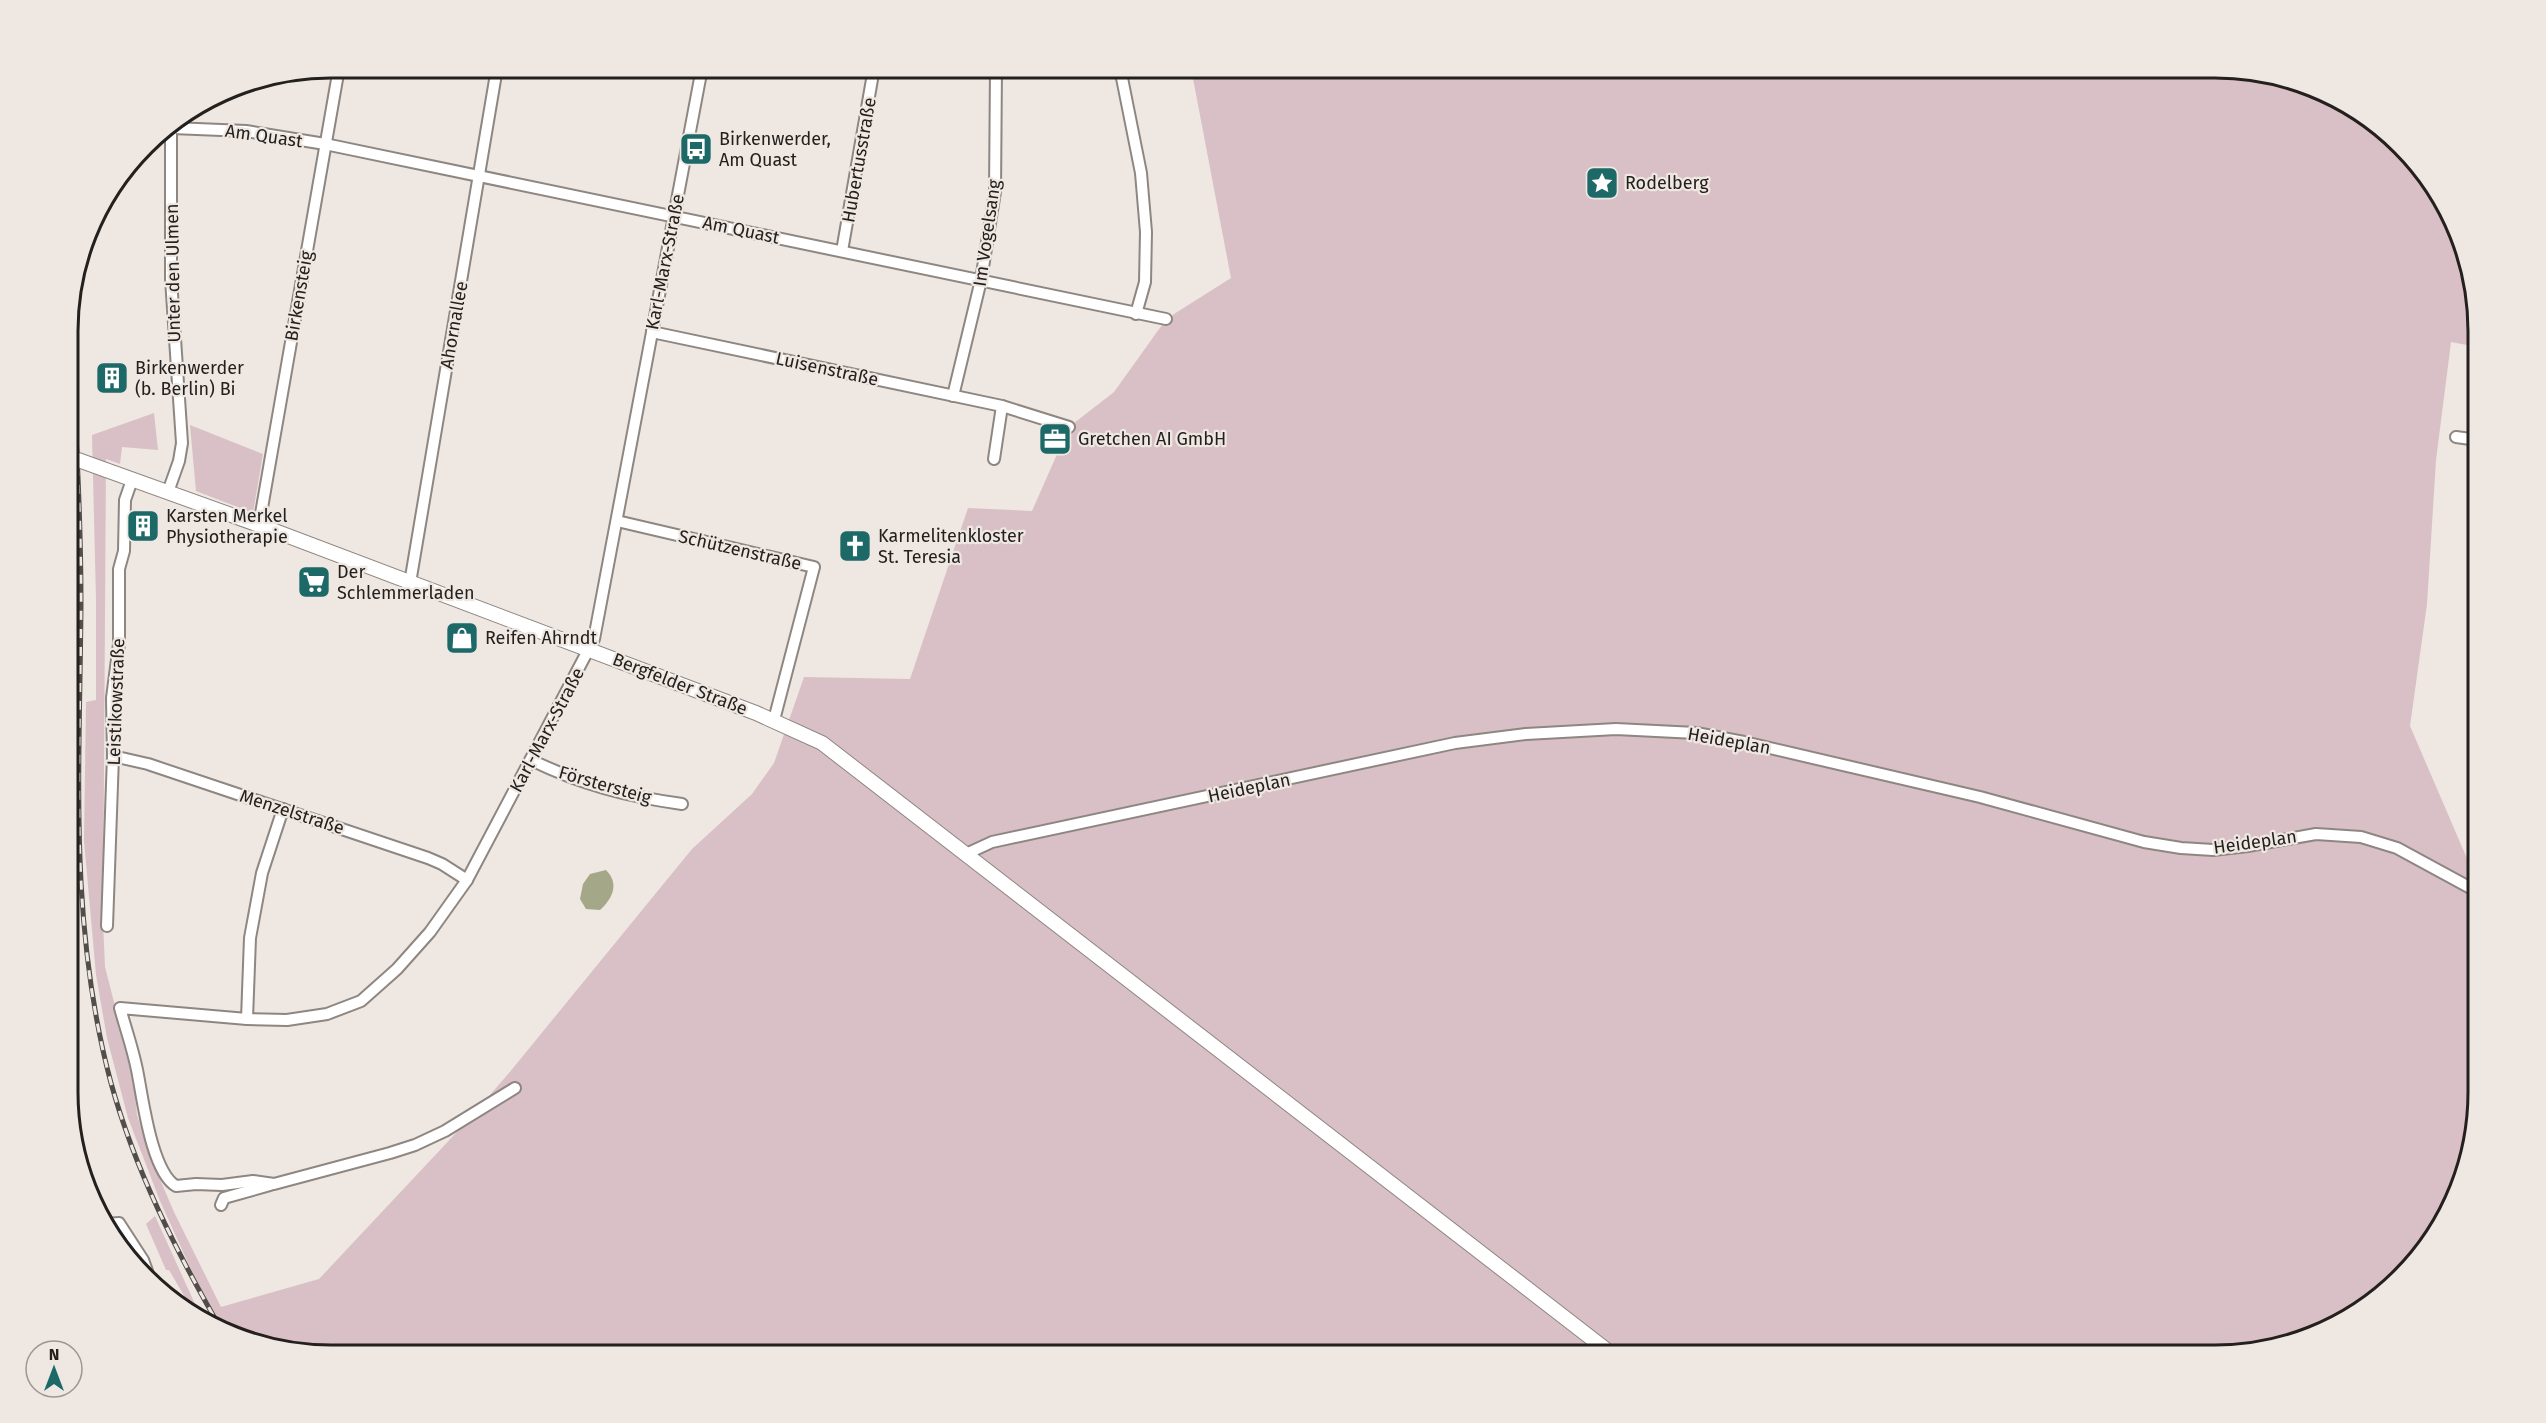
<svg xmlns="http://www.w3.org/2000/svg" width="2546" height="1423" font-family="'Fira Sans',sans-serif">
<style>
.green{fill:#d8c0c6}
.water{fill:#a4a788}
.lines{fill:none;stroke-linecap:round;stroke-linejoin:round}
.minor-casing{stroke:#8e8681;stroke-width:14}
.major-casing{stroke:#8e8681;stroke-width:16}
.minor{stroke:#fff;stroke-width:10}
.major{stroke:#fff;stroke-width:14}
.rail-casing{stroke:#514d4a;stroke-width:5}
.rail{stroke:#efe7e1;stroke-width:3;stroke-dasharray:9;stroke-linecap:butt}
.major-bridge-casing{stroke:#8e8681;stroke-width:16;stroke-linecap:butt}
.major-bridge{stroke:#fff;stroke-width:14}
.labels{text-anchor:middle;stroke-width:4.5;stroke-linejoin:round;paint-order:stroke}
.street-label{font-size:18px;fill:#23201e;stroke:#efe7e1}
.poi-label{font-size:18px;fill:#23201e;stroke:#efe7e1;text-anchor:start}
.rim{fill:none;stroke:#23201e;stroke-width:3}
</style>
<rect width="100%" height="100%" fill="#efe7e1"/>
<g class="green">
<path d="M1191,68H2215L2283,77L2346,103L2434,185L2465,247L2478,314V347L2451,342L2436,460L2427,604L2410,726L2478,884V1109L2443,1223L2401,1278L2347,1320L2232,1355H331L263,1346L222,1330L195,1278L160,1201L128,1118L107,1038L96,975L84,841L86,702L96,700V599L92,435L154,413L158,450L122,447L120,464L106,459L103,923L105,967L133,1076L137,1115L150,1156L174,1212L221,1307L319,1279L470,1118L509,1073L692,849L752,794L774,763L804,677L910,679L968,508L1032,511L1069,427L1114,392L1162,325L1174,314L1231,278Z"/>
<path d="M190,425L263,454L253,513L196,491Z"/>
<path d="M155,1216L195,1304H189L169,1270H166L146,1224Z"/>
</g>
<path class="water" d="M606,870C620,884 612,899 600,910L586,909L580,899L583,884L590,874Z"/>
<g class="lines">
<g class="minor-casing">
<g id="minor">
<path d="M1120,68L1141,173L1146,232L1145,282L1136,314"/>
<path d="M172,128L246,131L325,144L1166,319"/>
<path d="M842,251L874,68"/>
<path d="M652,332L1002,406L1069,427"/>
<path d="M953,396L981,280L995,192L996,68"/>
<path d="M2456,437L2478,440"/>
<path d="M994,459L1002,406"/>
<path d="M168,492L179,461L182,443L171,279V124"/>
<path d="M617,521L814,567L774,720"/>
<path d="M259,525L339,68"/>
<path d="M410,583L497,68"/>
<path d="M113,756L148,764L428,858L442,864L467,880"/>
<path d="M531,760C583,785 625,796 682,804"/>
<path d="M966,854L992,842L1455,743L1526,734L1616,729L1696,733L1744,742L1980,797L2144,842L2181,848L2213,850L2248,846L2316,834L2361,837L2397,848L2478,892"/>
<path d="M107,926L113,756L112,698L119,644V569L124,551L125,500L132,480"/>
<path d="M247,1019L250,938L262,873L283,809"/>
<path d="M515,1088L445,1131L415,1145L390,1153L274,1184L253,1181L222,1185L196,1184L176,1186C152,1172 143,1101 138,1075C134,1052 126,1030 120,1008L247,1019L287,1020L327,1014L361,1001L397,969L430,932L467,880L594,639L702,68"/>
<path d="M221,1205L224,1198L270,1185"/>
<path d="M106,1224L119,1223L143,1260L147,1271"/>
</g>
</g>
<g class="major-casing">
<path id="major" d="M106,470L259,525L756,713L822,743L1613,1355"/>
</g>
<use href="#minor" class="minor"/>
<use href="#major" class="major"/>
<g class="rail-casing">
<path id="rail" d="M70,323C75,416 81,510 81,603C80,766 68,923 111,1083C135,1170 176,1251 221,1329"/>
</g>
<use href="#rail" class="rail"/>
<g class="major-bridge-casing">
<path id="major-bridge" d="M70,457L106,470"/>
</g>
<use href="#major-bridge" class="major-bridge"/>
</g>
<defs>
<g id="bus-square" transform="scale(1.725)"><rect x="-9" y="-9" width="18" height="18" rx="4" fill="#1c6968" stroke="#efe7e1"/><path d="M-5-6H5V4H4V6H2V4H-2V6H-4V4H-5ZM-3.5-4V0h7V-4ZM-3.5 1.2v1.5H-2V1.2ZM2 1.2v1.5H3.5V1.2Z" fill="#fff"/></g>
<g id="sight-square" transform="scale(1.725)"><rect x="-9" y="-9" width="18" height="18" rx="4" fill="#1c6968" stroke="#efe7e1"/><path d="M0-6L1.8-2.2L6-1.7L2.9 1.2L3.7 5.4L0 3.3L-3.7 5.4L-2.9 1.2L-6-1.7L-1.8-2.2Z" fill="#fff"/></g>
<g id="building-square" transform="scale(1.725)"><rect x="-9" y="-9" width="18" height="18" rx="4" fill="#1c6968" stroke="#efe7e1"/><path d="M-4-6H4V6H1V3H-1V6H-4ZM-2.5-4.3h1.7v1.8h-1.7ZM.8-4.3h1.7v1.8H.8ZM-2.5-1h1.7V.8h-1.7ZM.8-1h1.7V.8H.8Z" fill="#fff"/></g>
<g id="office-square" transform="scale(1.725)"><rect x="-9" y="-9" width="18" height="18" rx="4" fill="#1c6968" stroke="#efe7e1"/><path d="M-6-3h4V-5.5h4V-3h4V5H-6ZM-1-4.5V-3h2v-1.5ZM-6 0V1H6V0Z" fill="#fff"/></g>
<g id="church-square" transform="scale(1.725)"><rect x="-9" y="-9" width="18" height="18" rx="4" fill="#1c6968" stroke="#efe7e1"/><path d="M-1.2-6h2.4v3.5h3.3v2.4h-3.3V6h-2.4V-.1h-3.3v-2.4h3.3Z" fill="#fff"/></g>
<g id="supermarket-square" transform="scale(1.725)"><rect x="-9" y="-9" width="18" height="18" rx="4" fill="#1c6968" stroke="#efe7e1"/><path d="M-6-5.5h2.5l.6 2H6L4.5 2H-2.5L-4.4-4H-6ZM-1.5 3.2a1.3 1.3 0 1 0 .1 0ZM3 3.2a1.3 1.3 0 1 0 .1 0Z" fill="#fff"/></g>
<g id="shop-square" transform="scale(1.725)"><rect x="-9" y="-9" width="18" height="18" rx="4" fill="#1c6968" stroke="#efe7e1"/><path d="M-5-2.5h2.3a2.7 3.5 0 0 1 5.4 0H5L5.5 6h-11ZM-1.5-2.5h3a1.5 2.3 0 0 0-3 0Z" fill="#fff"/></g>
</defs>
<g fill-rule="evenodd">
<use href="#bus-square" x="696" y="149"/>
<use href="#sight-square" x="1602" y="183"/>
<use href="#building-square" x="112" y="378"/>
<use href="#office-square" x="1055" y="439"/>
<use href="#building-square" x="143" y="526"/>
<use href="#church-square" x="855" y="546"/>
<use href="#supermarket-square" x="314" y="582"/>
<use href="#shop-square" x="462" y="638"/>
</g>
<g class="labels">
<g class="street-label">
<text transform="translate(264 136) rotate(8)" y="6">Am Quast</text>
<text transform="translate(859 160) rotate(-80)" y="6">Hubertusstraße</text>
<text transform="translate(741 230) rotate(12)" y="6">Am Quast</text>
<text transform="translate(987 233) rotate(-82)" y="6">Im Vogelsang</text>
<text transform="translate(665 262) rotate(-79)" y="6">Karl-Marx-Straße</text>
<text transform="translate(173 273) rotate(-91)" y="6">Unter den Ulmen</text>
<text transform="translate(299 296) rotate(-80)" y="6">Birkensteig</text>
<text transform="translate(454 325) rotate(-80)" y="6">Ahornallee</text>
<text transform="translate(827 369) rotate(12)" y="6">Luisenstraße</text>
<text transform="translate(740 550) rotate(13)" y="6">Schützenstraße</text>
<text transform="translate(680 684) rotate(21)" y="6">Bergfelder Straße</text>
<text transform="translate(116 702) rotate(-88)" y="6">Leistikowstraße</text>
<text transform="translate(547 730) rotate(-62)" y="6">Karl-Marx-Straße</text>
<text transform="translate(1729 741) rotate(10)" y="6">Heideplan</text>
<text transform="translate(605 785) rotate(16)" y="6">Förstersteig</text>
<text transform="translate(1249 788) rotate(-12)" y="6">Heideplan</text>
<text transform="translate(292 812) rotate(18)" y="6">Menzelstraße</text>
<text transform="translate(2255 842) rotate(-8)" y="6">Heideplan</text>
</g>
<g class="poi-label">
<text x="719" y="145">Birkenwerder,<tspan x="719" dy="21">Am Quast</tspan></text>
<text x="1625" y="189">Rodelberg</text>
<text x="135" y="374">Birkenwerder<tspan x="135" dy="21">(b. Berlin) Bi</tspan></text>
<text x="1078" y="445">Gretchen AI GmbH</text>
<text x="166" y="522">Karsten Merkel<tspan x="166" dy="21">Physiotherapie</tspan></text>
<text x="878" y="542">Karmelitenkloster<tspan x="878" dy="21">St. Teresia</tspan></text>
<text x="337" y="578">Der<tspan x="337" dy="21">Schlemmerladen</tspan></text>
<text x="485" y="644">Reifen Ahrndt</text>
</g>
</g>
<path d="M0 0H2546V1423H0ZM331 78H2215A253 253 0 0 1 2468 331V1092A253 253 0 0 1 2215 1345H331A253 253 0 0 1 78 1092V331A253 253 0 0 1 331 78Z" fill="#efe7e1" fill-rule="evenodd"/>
<path class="rim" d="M331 78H2215A253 253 0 0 1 2468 331V1092A253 253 0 0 1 2215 1345H331A253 253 0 0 1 78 1092V331A253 253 0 0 1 331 78Z"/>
<g transform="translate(54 1369)"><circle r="28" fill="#efe7e1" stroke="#9d9793" stroke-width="1.5"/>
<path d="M0-4.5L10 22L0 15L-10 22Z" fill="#1c6968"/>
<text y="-9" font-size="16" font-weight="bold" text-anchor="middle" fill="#23201e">N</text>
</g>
</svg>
